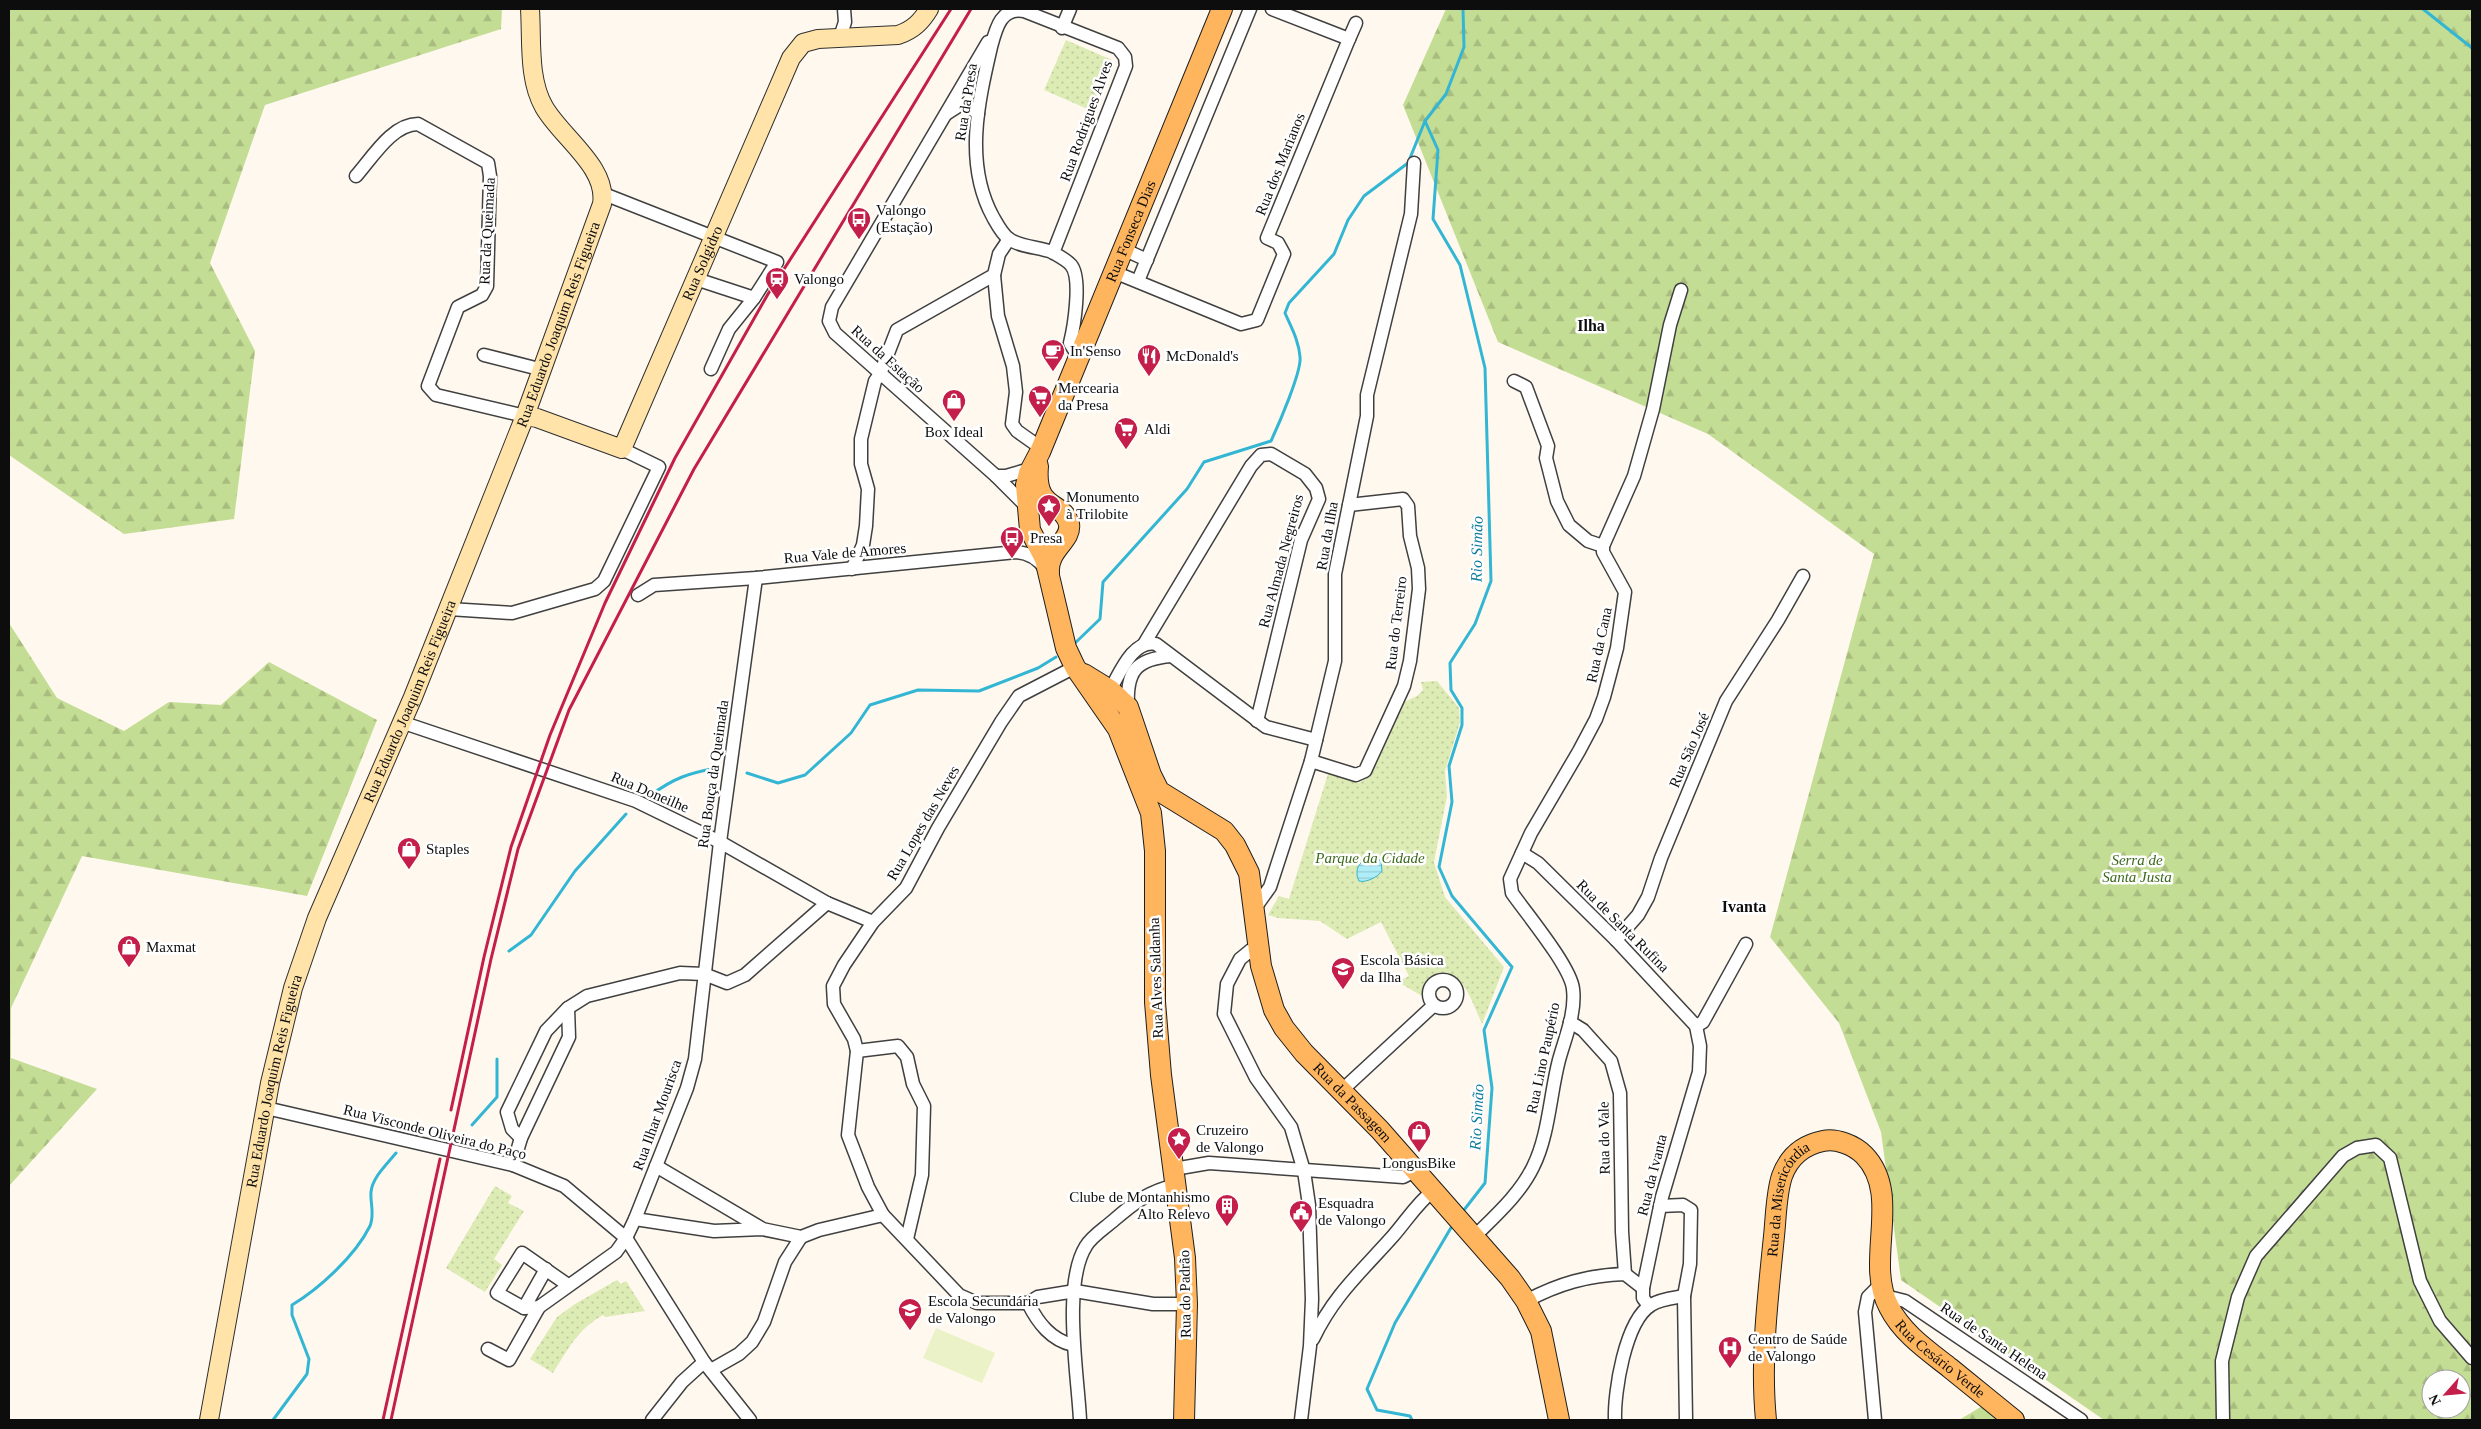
<svg xmlns="http://www.w3.org/2000/svg" width="2481" height="1429" font-family="Georgia,serif">
<style>
.green{fill:url(#green-dots)}
.forest{fill:url(#forest-firs);fill-rule:evenodd}
.pitch{fill:#ecf2c7}
.water{fill:url(#water-rules);stroke:#33b6d4}
.lines{fill:none;stroke-linecap:round;stroke-linejoin:round}
.stream{stroke:#33b6d4;stroke-width:3}
.street-casing{stroke:#404040;stroke-width:15}
.secondary-casing{stroke:#2f2f2f;stroke-width:20}
.primary-casing{stroke:#1e1e1e;stroke-width:22}
.street{stroke:#fff;stroke-width:12}
.secondary{stroke:#ffe3a9;stroke-width:18}
.primary{stroke:#ffb55e;stroke-width:20}
.rail{stroke:#c41e4a;stroke-width:3}
.labels{text-anchor:middle;stroke-width:5;stroke-linejoin:round;paint-order:stroke}
.street-label{font-size:15px;fill:#0d0d0d;stroke:#fff}
.poi-label{font-size:15px;fill:#0d0d0d;stroke:#fff;text-anchor:start}
.park-label{font-size:15px;font-style:italic;fill:#3b681a;stroke:#fff}
.neighbourhood-label{font-size:16px;font-weight:bold;fill:#0d0d0d;stroke:#fff}
.water-label{font-size:16px;font-style:italic;fill:#107e9e;stroke:#fff}
</style>
<defs>
<pattern id="green-dots" width="8" height="8" patternUnits="userSpaceOnUse" patternTransform="scale(1.25)"><rect width="8" height="8" fill="#ddebb5"/><path d="M2 2h.1M6 6h.1" fill="none" stroke="#bcc89a" stroke-width="1.8" stroke-linecap="round"/></pattern>
<pattern id="forest-firs" width="22" height="20" patternUnits="userSpaceOnUse" patternTransform="scale(1.25)"><rect width="22" height="20" fill="#c4dd94"/><path d="M5 1l3.5 6h-7zM16 11l3.5 6h-7z" fill="#a7bc7e"/></pattern>
<pattern id="water-rules" width="6" height="5" patternUnits="userSpaceOnUse" patternTransform="scale(1.25)"><rect width="6" height="5" fill="#afedf9"/><path d="M0 2.5h6" fill="none" stroke="#95cad4"/></pattern>
</defs>
<rect width="100%" height="100%" fill="#fff8ee"/>
<g class="green">
<path d="M1066,40L1112,60L1090,110L1044,90Z"/>
<path d="M1437,681L1459,708L1460,722L1445,771L1447,796L1434,862L1445,897L1504,967L1482,1024C1472,1002 1458,954 1427,980L1422,996L1398,982L1409,976L1381,922L1347,939L1320,921L1278,918L1268,915L1279,896L1289,899L1328,774L1359,783L1369,777L1402,703L1417,696L1423,690L1421,682Z"/>
<path d="M495,1186L512,1196L508,1203L524,1211L494,1259L502,1265L485,1292L446,1268Z"/>
<path d="M617,1280L621,1284L626,1281L645,1311L605,1317L603,1315C578,1329 568,1349 553,1373L530,1359L557,1317L575,1304Z"/>
</g>
<g class="forest">
<path d="M9,9H502L501,29L265,105L210,263L255,351L234,519L124,534L9,455Z"/>
<path d="M1446,9H2472V1420H2104L1901,1280L1881,1132L1839,1023L1770,937L1874,554L1708,434L1498,342L1403,105ZM2431,1379H2461V1409H2431Z"/>
<path d="M9,623L57,698L124,731L169,702L221,705L269,662L377,720L307,896L82,856L11,1008V1058L97,1089L9,1186Z"/>
<path d="M1984,1405L2003,1420H1959Z"/>
</g>
<path class="pitch" d="M936,1328L995,1353L982,1383L923,1358Z"/>
<path class="water" d="M1374,856L1381,861L1382,871C1378,877 1366,883 1359,881C1353,868 1361,859 1374,856Z"/>
<g class="lines">
<g class="stream">
<path d="M1463,9L1464,47L1446,94L1425,121L1438,150L1433,219L1460,265L1485,368L1491,581L1475,624L1450,663L1451,690L1462,708V725L1449,766L1452,802L1439,867L1452,896L1512,967L1484,1030L1492,1088L1485,1183L1464,1210"/>
<path d="M2423,9L2472,48"/>
<path d="M1073,645L1100,619L1103,582L1187,489L1204,462L1271,441C1278,426 1302,371 1300,357C1299,341 1291,327 1285,313L1289,303L1334,254L1348,220L1364,196L1408,163L1425,121"/>
<path d="M747,773L778,783L805,775L851,733L870,705L918,690L979,691L1038,668L1056,657"/>
<path d="M651,795C674,778 689,773 717,768"/>
<path d="M509,951L531,935L575,871L626,814"/>
<path d="M472,1125L497,1097V1059"/>
<path d="M273,1420L307,1374L309,1359L292,1315V1305C320,1288 355,1256 370,1226C375,1214 370,1203 371,1192C372,1178 387,1164 396,1153"/>
<path d="M1412,1420L1410,1416L1377,1410L1367,1389L1395,1323L1452,1226"/>
</g>
<g class="street-casing">
<g id="street">
<path d="M1062,28L1070,9"/>
<path d="M840,37L845,22L844,9"/>
<path d="M1349,39L1356,23"/>
<path d="M988,42L832,307L829,321L835,333L996,476L1027,507"/>
<path d="M946,114L960,105L970,107L978,114"/>
<path d="M356,176C372,158 392,124 418,124L488,163L490,176L487,286L482,295L458,307L428,386L436,395L525,416"/>
<path d="M604,194L777,262L754,298L729,329L711,369"/>
<path d="M1123,249L1147,260"/>
<path d="M1053,253L1126,66L1125,57L1118,48L1024,11C1001,7 996,28 991,47C978,103 964,164 993,217C997,224 1002,234 1009,239C1020,247 1039,247 1052,252C1057,255 1067,260 1071,265C1082,278 1074,327 1070,343L1078,356"/>
<path d="M1114,272L1241,324L1257,320L1284,254L1278,243L1267,238L1349,39L1272,9"/>
<path d="M994,275L998,316L1013,366L1016,392L1012,424L1017,431L1041,448"/>
<path d="M696,279L754,298"/>
<path d="M1138,281L1250,9"/>
<path d="M484,355L543,370"/>
<path d="M1514,381L1526,387L1548,446L1546,458L1557,501L1569,525L1588,541L1603,546"/>
<path d="M996,476H1006L1023,471L1032,477"/>
<path d="M852,569L863,545L866,526L868,489L861,464V439L875,381L880,374L897,330L994,275L999,254L1009,239"/>
<path d="M638,595L654,585L756,578L1016,552C1029,553 1038,558 1045,569"/>
<path d="M449,609L512,613L595,589L604,581L659,467L622,449"/>
<path d="M1144,644L1251,466L1261,455L1271,454L1305,474L1316,488L1319,499L1301,540L1257,721"/>
<path d="M1110,690C1120,673 1133,639 1156,644L1266,727L1316,740"/>
<path d="M1128,707C1126,671 1136,659 1171,656"/>
<path d="M401,722L636,801L720,842L827,903L873,922"/>
<path d="M1311,761L1356,775L1365,771L1404,686L1410,661L1419,589L1418,568L1410,536L1408,506L1403,499L1349,505"/>
<path d="M1522,853L1538,863L1616,940L1696,1026L1700,1046L1699,1072L1662,1197L1643,1288V1298L1649,1306"/>
<path d="M1255,908L1270,887L1311,761L1335,661V574L1367,416V395L1411,214L1414,163"/>
<path d="M1616,940L1638,915L1648,897L1661,858L1726,701L1778,620L1803,576"/>
<path d="M1259,949L1251,950L1240,959L1227,984L1224,1014L1256,1078L1291,1127L1304,1171L1309,1205L1312,1299L1310,1346L1301,1420"/>
<circle cx="1443" cy="994" r="14"/>
<path d="M1570,1022L1583,1030L1611,1061L1620,1093L1622,1232L1625,1274"/>
<path d="M1696,1026L1703,1022L1746,944"/>
<path d="M857,1051L898,1046L907,1057L913,1084L924,1106L922,1175L907,1239"/>
<path d="M1340,1092L1434,1005"/>
<path d="M266,1108L513,1165L564,1186L626,1238L704,1362L750,1420"/>
<path d="M521,1138L512,1129L507,1112L546,1031L568,1008L587,996L680,973L704,974L727,983L745,975L827,903"/>
<path d="M513,1165L521,1138L569,1037L568,1008"/>
<path d="M656,1166L761,1228"/>
<path d="M1174,1169L1209,1163L1403,1177L1417,1170"/>
<path d="M1660,1206L1683,1205L1691,1210L1690,1264L1684,1296L1686,1420"/>
<path d="M883,1215L868,1187L848,1135L857,1051L854,1039L834,1004L833,986L844,965L873,922L906,888L938,828L1001,722L1019,696L1075,667"/>
<path d="M635,1219L714,1231L762,1229L801,1237L819,1230L883,1215L959,1295L977,1303H1028L1038,1297L1075,1291L1153,1304H1187"/>
<path d="M1474,1237C1495,1216 1520,1194 1533,1167C1549,1135 1550,1094 1559,1060C1565,1038 1576,1013 1573,989C1571,967 1526,913 1512,893L1510,879L1531,833L1579,751L1596,719L1604,697L1617,648L1625,592L1603,552V546L1634,476L1653,409L1670,325L1681,290"/>
<path d="M568,1285L522,1253L497,1293L524,1308L539,1307L616,1252L626,1238L635,1219L687,1088L695,1059L720,842L756,578"/>
<path d="M1885,1296L1905,1301L2081,1420"/>
<path d="M1526,1301C1558,1284 1588,1275 1625,1274L1643,1288"/>
<path d="M1028,1303C1038,1323 1051,1340 1073,1345"/>
<path d="M524,1308L546,1269"/>
<path d="M1313,1339C1334,1295 1361,1272 1393,1236C1407,1220 1417,1203 1434,1190"/>
<path d="M488,1349L509,1360L539,1307"/>
<path d="M711,1370L739,1354L752,1342L764,1322L785,1262L801,1237"/>
<path d="M652,1420L682,1382L704,1362"/>
<path d="M1080,1420C1078,1376 1062,1284 1086,1246C1092,1236 1105,1228 1114,1220C1135,1202 1149,1191 1176,1185"/>
<path d="M1615,1420C1614,1392 1625,1321 1651,1305C1660,1299 1673,1298 1684,1296"/>
<path d="M1875,1420L1865,1312L1868,1297L1881,1284"/>
<path d="M2223,1420L2222,1361L2238,1297L2256,1256L2343,1156L2357,1148L2376,1145L2390,1158L2420,1281L2440,1321L2472,1358"/>
</g>
</g>
<g class="secondary-casing">
<g id="secondary">
<path id="s1" d="M525,416L537,418L622,449L791,58L803,43L818,39L898,35C913,30 921,22 929,9"/>
<path id="s2" d="M209,1420L270,1083L293,988L317,918L413,697L525,416L602,204C608,167 561,137 544,107C528,79 532,41 530,9"/>
</g>
</g>
<g class="primary-casing">
<g id="primary">
<path d="M1038,466C1034,512 1063,500 1069,524C1072,541 1047,549 1049,573"/>
<path id="s3" d="M1084,674L1110,690L1128,707L1151,775L1159,791L1224,831L1235,845L1249,873L1261,966L1274,1010L1284,1028L1304,1053L1380,1130L1510,1278L1526,1301L1541,1331L1559,1420"/>
<path id="s4" d="M1184,1420L1187,1304L1185,1258L1161,1075L1155,1002V851L1151,813L1118,729L1075,667L1066,648L1045,559L1030,530L1026,485L1029,473L1040,452L1222,9"/>
<path id="s5" d="M1766,1420C1760,1359 1768,1297 1774,1236C1776,1218 1776,1194 1782,1176C1789,1157 1803,1145 1823,1141C1836,1138 1854,1145 1864,1155C1903,1195 1864,1261 1889,1307C1902,1333 1927,1350 1950,1368C1971,1385 1993,1403 2014,1420"/>
</g>
</g>
<use href="#street" class="street"/>
<use href="#secondary" class="secondary"/>
<use href="#primary" class="primary"/>
<g class="rail">
<path d="M451,1110L484,957L511,847L550,735L605,603L675,458L768,294L951,9"/>
<path d="M383,1420L440,1159"/>
<path d="M391,1420L491,959L518,849L569,710L694,469L971,9"/>
</g>
</g>
<defs>
<g id="bus-pin" transform="scale(1.25)"><path d="M0 17L-7.5 6A9.5 9.5 0 1 1 7.5 6Z" fill="#c41e4a" stroke="#fff"/><path d="M-5-6H5V4H4V6H2V4H-2V6H-4V4H-5ZM-3.5-4V0h7V-4ZM-3.5 1.2v1.5H-2V1.2ZM2 1.2v1.5H3.5V1.2Z" fill="#fff"/></g>
<g id="station-pin" transform="scale(1.25)"><path d="M0 17L-7.5 6A9.5 9.5 0 1 1 7.5 6Z" fill="#c41e4a" stroke="#fff"/><path d="M-3-6H3Q5-6 5-4V2Q5 4 3 4L4.5 6H3L1.5 4h-3L-3 6H-4.5L-3 4Q-5 4-5 2V-4Q-5-6-3-6ZM-3.5-4v3h7v-3ZM-3.5 1v1.5H-2V1ZM2 1v1.5H3.5V1Z" fill="#fff"/></g>
<g id="cafe-pin" transform="scale(1.25)"><path d="M0 17L-7.5 6A9.5 9.5 0 1 1 7.5 6Z" fill="#c41e4a" stroke="#fff"/><path d="M-5.5-4.5H6V0H3Q3 3.5 0 3.5H-2.5Q-5.5 3.5-5.5 0ZM3-3.2v2h1.7v-2ZM-6 4.5H4V6H-6Z" fill="#fff"/></g>
<g id="restaurant-pin" transform="scale(1.25)"><path d="M0 17L-7.5 6A9.5 9.5 0 1 1 7.5 6Z" fill="#c41e4a" stroke="#fff"/><path d="M-5-6h1v4h1v-4h1v4h1v-4h1v5L-1.5 .5V6h-2V.5L-5-1ZM5-6V6H3V1.5H1.5Q1.5-4 5-6Z" fill="#fff"/></g>
<g id="supermarket-pin" transform="scale(1.25)"><path d="M0 17L-7.5 6A9.5 9.5 0 1 1 7.5 6Z" fill="#c41e4a" stroke="#fff"/><path d="M-6-5.5h2.5l.6 2H6L4.5 2H-2.5L-4.4-4H-6ZM-1.5 3.2a1.3 1.3 0 1 0 .1 0ZM3 3.2a1.3 1.3 0 1 0 .1 0Z" fill="#fff"/></g>
<g id="shop-pin" transform="scale(1.25)"><path d="M0 17L-7.5 6A9.5 9.5 0 1 1 7.5 6Z" fill="#c41e4a" stroke="#fff"/><path d="M-5-2.5h2.3a2.7 3.5 0 0 1 5.4 0H5L5.5 6h-11ZM-1.5-2.5h3a1.5 2.3 0 0 0-3 0Z" fill="#fff"/></g>
<g id="sight-pin" transform="scale(1.25)"><path d="M0 17L-7.5 6A9.5 9.5 0 1 1 7.5 6Z" fill="#c41e4a" stroke="#fff"/><path d="M0-6L1.8-2.2L6-1.7L2.9 1.2L3.7 5.4L0 3.3L-3.7 5.4L-2.9 1.2L-6-1.7L-1.8-2.2Z" fill="#fff"/></g>
<g id="school-pin" transform="scale(1.25)"><path d="M0 17L-7.5 6A9.5 9.5 0 1 1 7.5 6Z" fill="#c41e4a" stroke="#fff"/><path d="M0-5L7-2L0 1L-7-2ZM-4 1L0 2.5L4 1V4Q0 6-4 4Z" fill="#fff"/></g>
<g id="building-pin" transform="scale(1.25)"><path d="M0 17L-7.5 6A9.5 9.5 0 1 1 7.5 6Z" fill="#c41e4a" stroke="#fff"/><path d="M-4-6H4V6H1V3H-1V6H-4ZM-2.5-4.3h1.7v1.8h-1.7ZM.8-4.3h1.7v1.8H.8ZM-2.5-1h1.7V.8h-1.7ZM.8-1h1.7V.8H.8Z" fill="#fff"/></g>
<g id="civic-pin" transform="scale(1.25)"><path d="M0 17L-7.5 6A9.5 9.5 0 1 1 7.5 6Z" fill="#c41e4a" stroke="#fff"/><path d="M-.6-6.5H3V-4.5H.6V-3L4-1V1h2V6H-6V1h2V-1L-.6-3ZM-1.2 2.5V6h2.4V2.5Z" fill="#fff"/></g>
<g id="hospital-pin" transform="scale(1.25)"><path d="M0 17L-7.5 6A9.5 9.5 0 1 1 7.5 6Z" fill="#c41e4a" stroke="#fff"/><path d="M-5-5h3v3.5h4V-5h3V5h-3V1.5h-4V5h-3Z" fill="#fff"/></g>
</defs>
<g fill-rule="evenodd">
<use href="#bus-pin" x="859" y="219"/>
<use href="#station-pin" x="777" y="279"/>
<use href="#cafe-pin" x="1053" y="351"/>
<use href="#restaurant-pin" x="1149" y="356"/>
<use href="#supermarket-pin" x="1040" y="397"/>
<use href="#shop-pin" x="954" y="401"/>
<use href="#supermarket-pin" x="1126" y="429"/>
<use href="#sight-pin" x="1049" y="506"/>
<use href="#bus-pin" x="1012" y="538"/>
<use href="#shop-pin" x="409" y="849"/>
<use href="#shop-pin" x="129" y="947"/>
<use href="#school-pin" x="1343" y="969"/>
<use href="#shop-pin" x="1419" y="1132"/>
<use href="#sight-pin" x="1179" y="1139"/>
<use href="#building-pin" x="1227" y="1206"/>
<use href="#civic-pin" x="1301" y="1212"/>
<use href="#school-pin" x="910" y="1310"/>
<use href="#hospital-pin" x="1730" y="1348"/>
</g>
<g class="labels">
<g class="street-label">
<text transform="translate(966 102) rotate(-81)" y="5">Rua da Presa</text>
<text transform="translate(1086 121) rotate(-70)" y="5">Rua Rodrigues Alves</text>
<text transform="translate(1280 164) rotate(-68)" y="5">Rua dos Marianos</text>
<text dy="5" stroke="none"><textPath href="#s4" startOffset="1240">Rua Fonseca Dias</textPath></text>
<text transform="translate(487 231) rotate(-87)" y="5">Rua da Queimada</text>
<text dy="5" stroke="none"><textPath href="#s1" startOffset="305">Rua Solgidro</textPath></text>
<text dy="5" stroke="none"><textPath href="#s2" startOffset="1155">Rua Eduardo Joaquim Reis Figueira</textPath></text>
<text transform="translate(888 359) rotate(42)" y="5">Rua da Estação</text>
<text transform="translate(1327 536) rotate(-80)" y="5">Rua da Ilha</text>
<text transform="translate(845 553) rotate(-5)" y="5">Rua Vale de Amores</text>
<text transform="translate(1281 561) rotate(-75)" y="5">Rua Almada Negreiros</text>
<text transform="translate(1396 623) rotate(-83)" y="5">Rua do Terreiro</text>
<text transform="translate(1599 645) rotate(-78)" y="5">Rua da Cana</text>
<text dy="5" stroke="none"><textPath href="#s2" startOffset="750">Rua Eduardo Joaquim Reis Figueira</textPath></text>
<text transform="translate(1689 750) rotate(-67)" y="5">Rua São José</text>
<text transform="translate(713 774) rotate(-82)" y="5">Rua Bouça da Queimada</text>
<text transform="translate(650 792) rotate(23)" y="5">Rua Doneilhe</text>
<text transform="translate(923 823) rotate(-60)" y="5">Rua Lopes das Neves</text>
<text transform="translate(1623 926) rotate(45)" y="5">Rua de Santa Rufina</text>
<text transform="translate(1156 978) rotate(-92)" y="5">Rua Alves Saldanha</text>
<text transform="translate(1543 1058) rotate(-78)" y="5">Rua Lino Paupério</text>
<text dy="5" stroke="none"><textPath href="#s2" startOffset="345">Rua Eduardo Joaquim Reis Figueira</textPath></text>
<text dy="5" stroke="none"><textPath href="#s3" startOffset="532">Rua da Passagem</textPath></text>
<text transform="translate(657 1115) rotate(-70)" y="5">Rua Ilhar Mourisca</text>
<text transform="translate(435 1132) rotate(14)" y="5">Rua Visconde Oliveira do Paço</text>
<text transform="translate(1604 1138) rotate(-91)" y="5">Rua do Vale</text>
<text transform="translate(1652 1175) rotate(-76)" y="5">Rua da Ivanta</text>
<text dy="5" stroke="none"><textPath href="#s5" startOffset="225">Rua da Misericórdia</textPath></text>
<text transform="translate(1185 1294) rotate(-91)" y="5">Rua do Padrão</text>
<text transform="translate(1994 1341) rotate(34)" y="5">Rua de Santa Helena</text>
<text dy="5" stroke="none"><textPath href="#s5" startOffset="578">Rua Cesário Verde</textPath></text>
</g>
<g class="poi-label">
<text x="876" y="215">Valongo<tspan x="876" dy="17">(Estação)</tspan></text>
<text x="794" y="284">Valongo</text>
<text x="1070" y="356">In'Senso</text>
<text x="1166" y="361">McDonald's</text>
<text x="1058" y="393">Mercearia<tspan x="1058" dy="17">da Presa</tspan></text>
<text x="1144" y="434">Aldi</text>
<text x="954" y="437" text-anchor="middle">Box Ideal</text>
<text x="1066" y="502">Monumento<tspan x="1066" dy="17">à Trilobite</tspan></text>
<text x="1030" y="543">Presa</text>
<text x="426" y="854">Staples</text>
<text x="146" y="952">Maxmat</text>
<text x="1360" y="965">Escola Básica<tspan x="1360" dy="17">da Ilha</tspan></text>
<text x="1196" y="1135">Cruzeiro<tspan x="1196" dy="17">de Valongo</tspan></text>
<text x="1419" y="1168" text-anchor="middle">LongusBike</text>
<text x="1210" y="1202" text-anchor="end">Clube de Montanhismo<tspan x="1210" dy="17">Alto Relevo</tspan></text>
<text x="1318" y="1208">Esquadra<tspan x="1318" dy="17">de Valongo</tspan></text>
<text x="928" y="1306">Escola Secundária<tspan x="928" dy="17">de Valongo</tspan></text>
<text x="1748" y="1344">Centro de Saúde<tspan x="1748" dy="17">de Valongo</tspan></text>
</g>
<g class="park-label">
<text x="1370" y="863">Parque da Cidade</text>
<text x="2137" y="865">Serra de<tspan x="2137" dy="17">Santa Justa</tspan></text>
</g>
<g class="neighbourhood-label">
<text x="1591" y="331">Ilha</text>
<text x="1744" y="912">Ivanta</text>
</g>
<g class="water-label">
<text transform="translate(1476 549) rotate(-89)" y="6">Rio Simão</text>
<text transform="translate(1476 1117) rotate(-87)" y="6">Rio Simão</text>
</g>
</g>
<rect width="2481" height="1429" fill="none" stroke="#0d0d0d" stroke-width="20"/>
<g transform="translate(2446 1394) rotate(243)"><circle r="24" fill="#ffffff" stroke="#9e9e9e"/>
<path d="M0-4L9 19L0 12L-9 19Z" fill="#c41e4a"/>
<text y="-8" font-size="14" font-weight="bold" text-anchor="middle" fill="#0d0d0d">N</text>
</g>
</svg>
